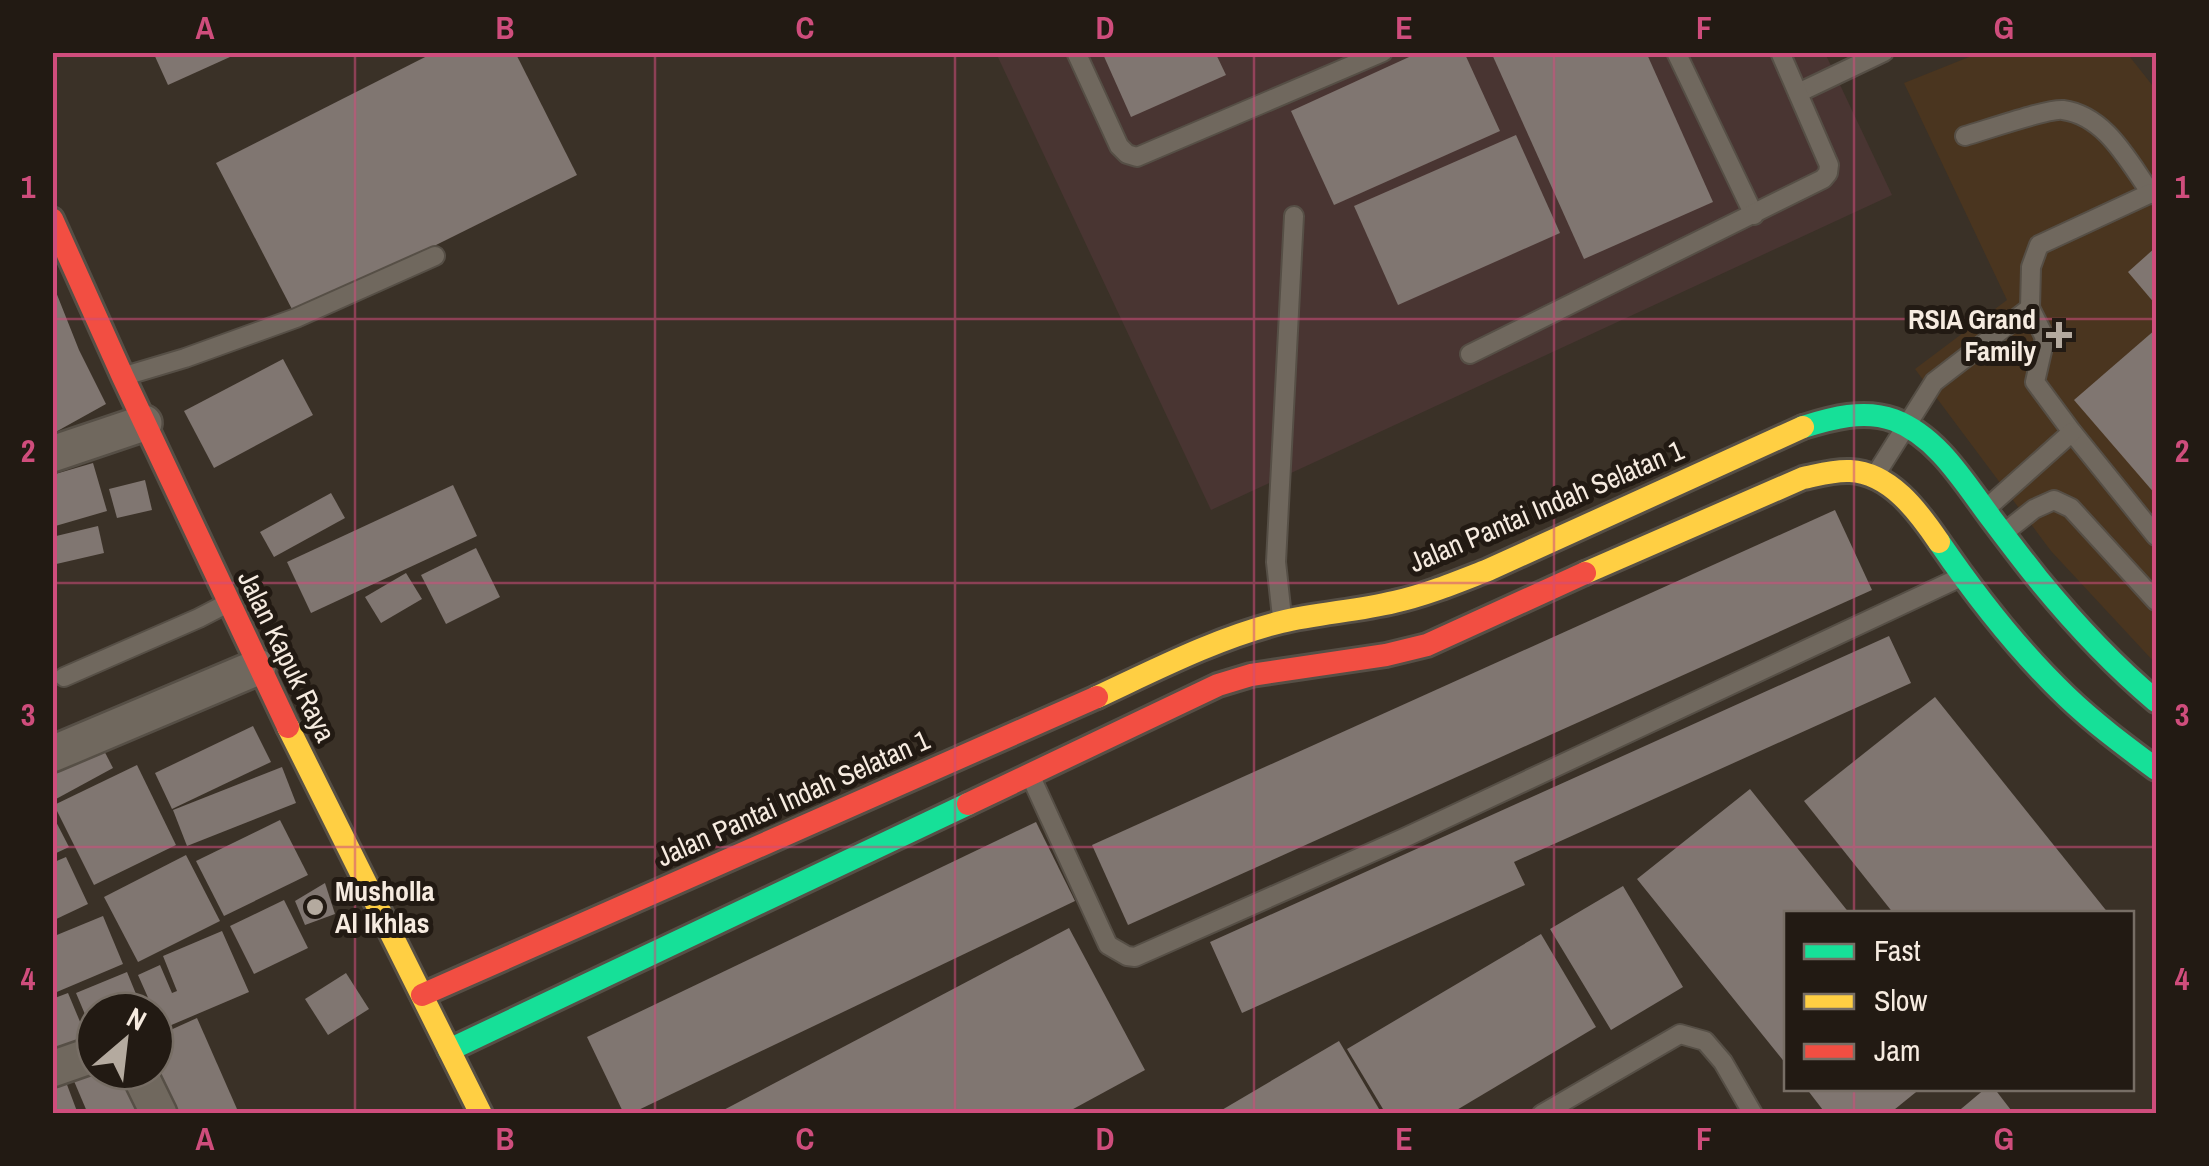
<svg xmlns="http://www.w3.org/2000/svg" width="2209" height="1166" font-family="'Archivo Narrow',sans-serif">
<style>
.commercial{fill:#493532}
.built{fill:#4a351f}
.building{fill:#807671}
.lines{fill:none;stroke-linecap:round;stroke-linejoin:round}
.lane-casing{stroke:#564f46;stroke-width:22}
.street-casing{stroke:#564f46;stroke-width:40}
.fast-casing{stroke:#564f46;stroke-width:28}
.slow-casing{stroke:#564f46;stroke-width:28}
.jam-casing{stroke:#564f46;stroke-width:28}
.lane{stroke:#70685e;stroke-width:18}
.street{stroke:#70685e;stroke-width:35}
.fast{stroke:#16e098;stroke-width:22}
.slow{stroke:#ffcf43;stroke-width:22}
.jam{stroke:#f24e42;stroke-width:22}
.grid{fill:none;stroke:#cf4d7c;stroke-width:2.5;stroke-opacity:0.55}
.poi-dot{fill:#b4aa9f;stroke:#221a13;stroke-width:4}
.labels{text-anchor:middle;stroke-width:10;stroke-linejoin:round;paint-order:stroke}
.poi-label{font-size:28px;font-weight:bold;fill:#f6ebe0;stroke:#221a13;text-anchor:end}
.street-label{font-size:28px;fill:#f6ebe0;stroke:#221a13}
.neatline{fill:none;stroke:#cf4d7c;stroke-width:4}
.grid-label{font-size:32px;text-anchor:middle;font-weight:bold;fill:#cf4d7c}
</style>
<rect width="100%" height="100%" fill="#3a3127"/>
<path class="commercial" d="M996,53H1825L1892,195L1211,510Z"/>
<path class="built" d="M2126,52L2156,90V664L2051,551L1915,369L2007,300L1904,83L1979,53Z"/>
<g class="building">
<path d="M153,52H241L168,85Z"/>
<path d="M435,52H515L577,175L295,315L216,163Z"/>
<path d="M1102,52H1215L1226,75L1131,117Z"/>
<path d="M1420,52H1464L1500,131L1334,205L1291,111Z"/>
<path d="M1491,52H1646L1713,202L1584,259Z"/>
<path d="M1516,135L1560,233L1398,305L1354,206Z"/>
<path d="M2156,247V305L2128,272Z"/>
<path d="M52,282L79,350L106,404L52,434Z"/>
<path d="M2156,329V495L2074,400Z"/>
<path d="M283,359L313,415L214,468L184,411Z"/>
<path d="M93,463L107,511L52,527V475Z"/>
<path d="M145,480L152,510L117,518L109,489Z"/>
<path d="M453,485L477,536L311,613L287,562Z"/>
<path d="M331,493L345,518L274,557L260,532Z"/>
<path d="M1835,510L1872,590L1128,925L1092,845Z"/>
<path d="M98,526L104,553L52,565V537Z"/>
<path d="M476,548L500,597L446,624L421,575Z"/>
<path d="M406,573L422,599L381,623L365,597Z"/>
<path d="M1889,636L1911,683L1514,862L1525,885L1242,1013L1210,942Z"/>
<path d="M1935,697L2109,914H1894L1804,801Z"/>
<path d="M253,726L271,762L172,809L155,773Z"/>
<path d="M97,737L113,768L56,799L52,791V761Z"/>
<path d="M137,765L176,845L94,885L54,805Z"/>
<path d="M282,767L296,803L187,846L173,810Z"/>
<path d="M1750,789L1850,914H1786V1064L1637,879Z"/>
<path d="M52,814L69,847L52,855Z"/>
<path d="M280,820L308,875L224,916L196,861Z"/>
<path d="M1036,822L1075,901L630,1114H624L587,1037Z"/>
<path d="M186,855L220,921L138,962L104,897Z"/>
<path d="M66,857L88,904L52,921V863Z"/>
<path d="M325,883L335,914L305,925L295,901Z"/>
<path d="M1623,886L1683,987L1611,1030L1550,929Z"/>
<path d="M284,900L308,948L254,974L230,926Z"/>
<path d="M103,916L123,964L52,994V937Z"/>
<path d="M1069,928L1145,1070L1064,1114H716Z"/>
<path d="M222,931L249,992L162,1029L138,975L160,965L172,993L177,991L163,956Z"/>
<path d="M1541,934L1596,1027L1450,1114H1386L1347,1049Z"/>
<path d="M127,972L143,1011H95V1038L76,993Z"/>
<path d="M346,973L369,1009L328,1035L305,999Z"/>
<path d="M68,993L91,1048L52,1064V999Z"/>
<path d="M197,1018L237,1109L227,1114H165L155,1071V1037Z"/>
<path d="M1339,1041L1382,1114H1215Z"/>
<path d="M95,1071H134L152,1114H88L71,1074Z"/>
<path d="M63,1074L78,1114H52V1078Z"/>
<path d="M1806,1088H1921L1889,1114H1826Z"/>
<path d="M1986,1088H1994L2014,1114H1955Z"/>
</g>
<g class="lines">
<g class="lane-casing">
<g id="lane">
<path d="M1076,52L1119,146L1127,154L1137,157L1383,52"/>
<path d="M1676,52L1754,215"/>
<path d="M1798,93L1884,52"/>
<path d="M1965,136C1983,131 2049,108 2063,110C2106,116 2128,161 2151,193"/>
<path d="M2156,195L2151,193L2039,245L2031,267L2030,308L2045,338L2035,382L2072,432L2156,536"/>
<path d="M1470,354L1823,179L1828,173L1829,165L1780,52"/>
<path d="M128,375L185,358L296,318L435,256"/>
<path d="M1876,474L1934,382L2030,308"/>
<path d="M1988,507L2072,432"/>
<path d="M2005,532L2034,509L2054,500L2071,508L2156,601"/>
<path d="M1282,617L1276,562L1294,216"/>
<path d="M64,677L199,618L228,603"/>
<path d="M1031,777L1108,945L1127,956L1135,957L1404,838L1961,577"/>
<path d="M1542,1114L1680,1034L1705,1041L1723,1062L1753,1114"/>
</g>
</g>
<g class="street-casing">
<g id="street">
<path d="M52,454L144,423"/>
<path d="M52,754L258,667"/>
<path d="M52,1069L95,1054"/>
<path d="M138,1071L159,1114"/>
</g>
</g>
<g class="fast-casing">
<g id="fast">
<path d="M1803,427C1832,418 1864,409 1894,420C1938,437 1964,482 1991,518C2006,538 2022,559 2038,579C2074,623 2112,664 2156,701"/>
<path d="M1939,542C1976,596 2019,651 2066,696C2094,723 2125,746 2156,769"/>
<path d="M449,1050L968,804"/>
</g>
</g>
<g class="slow-casing">
<g id="slow">
<path d="M1585,573L1803,478C1818,475 1834,470 1850,471C1890,473 1918,511 1939,542"/>
<path d="M1097,697C1157,669 1217,638 1281,622C1318,613 1357,611 1394,602C1426,595 1457,582 1488,570L1803,427"/>
<path d="M288,727L481,1114"/>
</g>
</g>
<g class="jam-casing">
<g id="jam">
<path d="M52,219L123,377L288,727"/>
<path d="M968,804L1218,685L1251,675L1386,655L1427,645L1585,573"/>
<path d="M422,995L1097,697"/>
</g>
</g>
<use href="#lane" class="lane"/>
<use href="#street" class="street"/>
<use href="#fast" class="fast"/>
<use href="#slow" class="slow"/>
<use href="#jam" class="jam"/>
</g>
<path class="grid" d="M355,52V1114M655,52V1114M955,52V1114M1254,52V1114M1554,52V1114M1854,52V914M52,319H2156M52,583H2156M52,847H2156M1854,1088V1114"/>
<g class="poi-dot">
<path d="M2054 320h10v10h10v10h-10v10h-10v-10h-10v-10h10z"/>
<circle cx="315" cy="907" r="10"/>
</g>
<g class="labels">
<g class="poi-label">
<text x="2036" y="329">RSIA Grand<tspan x="2036" dy="32">Family</tspan></text>
<text x="335" y="901" text-anchor="start">Musholla<tspan x="335" dy="32">Al Ikhlas</tspan></text>
</g>
<g class="street-label">
<text transform="translate(1546 506) rotate(-23)" y="10">Jalan Pantai Indah Selatan 1</text>
<text transform="translate(287 656) rotate(64)" y="10">Jalan Kapuk Raya</text>
<text transform="translate(793 798) rotate(-24)" y="10">Jalan Pantai Indah Selatan 1</text>
</g>
</g>
<rect width="2209" height="1166" fill="none" stroke="#221a13" stroke-width="110"/>
<rect x="1784" y="911" width="350" height="180" fill="#221a13" stroke="#776e65" stroke-width="2.5"/>
<rect x="1804" y="944" width="50" height="15" fill="#16e098" stroke="#776e65" stroke-width="2.5"/>
<text x="1874" y="961" font-size="30" fill="#f6ebe0">Fast</text>
<rect x="1804" y="994" width="50" height="15" fill="#ffcf43" stroke="#776e65" stroke-width="2.5"/>
<text x="1874" y="1011" font-size="30" fill="#f6ebe0">Slow</text>
<rect x="1804" y="1044" width="50" height="15" fill="#f24e42" stroke="#776e65" stroke-width="2.5"/>
<text x="1874" y="1061" font-size="30" fill="#f6ebe0">Jam</text>
<g transform="translate(125 1041) rotate(28)"><circle r="48" fill="#221a13" stroke="#776e65" stroke-width="2.5"/>
<path d="M0-8L18 38L0 25L-18 38Z" fill="#b4aa9f"/>
<text y="-15" font-size="28" font-weight="bold" text-anchor="middle" fill="#f6ebe0">N</text>
</g>
<rect x="55" y="55" width="2099" height="1056" class="neatline"/>
<g class="grid-label">
<text x="205" y="39">A</text>
<text x="505" y="39">B</text>
<text x="805" y="39">C</text>
<text x="1105" y="39">D</text>
<text x="1404" y="39">E</text>
<text x="1704" y="39">F</text>
<text x="2004" y="39">G</text>
<text x="28" y="198">1</text>
<text x="2182" y="198">1</text>
<text x="28" y="462">2</text>
<text x="2182" y="462">2</text>
<text x="28" y="726">3</text>
<text x="2182" y="726">3</text>
<text x="28" y="990">4</text>
<text x="2182" y="990">4</text>
<text x="205" y="1150">A</text>
<text x="505" y="1150">B</text>
<text x="805" y="1150">C</text>
<text x="1105" y="1150">D</text>
<text x="1404" y="1150">E</text>
<text x="1704" y="1150">F</text>
<text x="2004" y="1150">G</text>
</g>
</svg>
